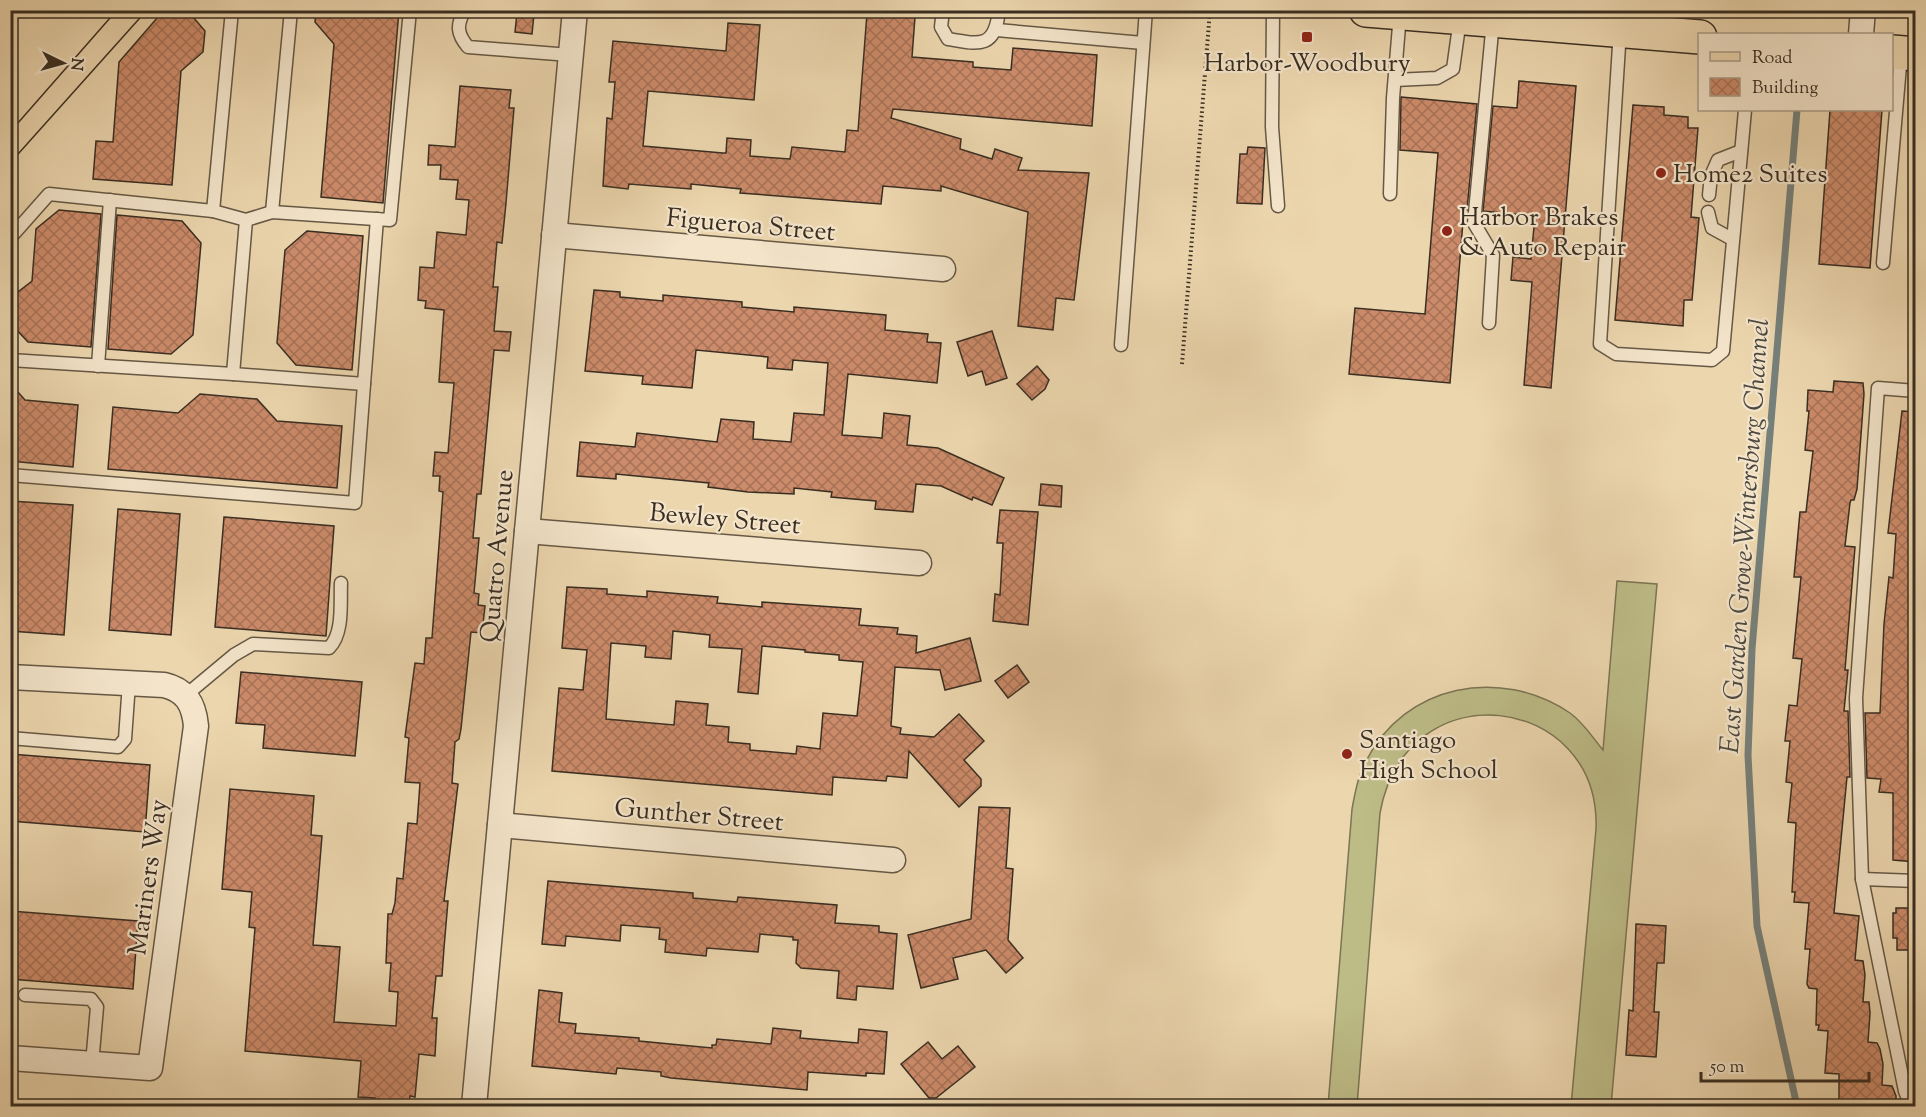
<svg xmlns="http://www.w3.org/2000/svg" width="1926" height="1117" font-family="'Sorts Mill Goudy',serif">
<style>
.grass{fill:#bdbc87;stroke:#7b7554;stroke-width:1.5}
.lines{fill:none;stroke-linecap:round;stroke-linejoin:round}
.stream{stroke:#76807b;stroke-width:7}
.building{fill:url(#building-cross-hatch);stroke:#392e22;stroke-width:1.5;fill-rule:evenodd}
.service-casing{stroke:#665845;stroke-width:15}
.minor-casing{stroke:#665845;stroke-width:27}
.primary-casing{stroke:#392e22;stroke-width:36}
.path{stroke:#392e22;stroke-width:4;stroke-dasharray:1.5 3;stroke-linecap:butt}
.service{stroke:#f3e4ca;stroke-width:12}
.minor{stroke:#f3e4ca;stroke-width:24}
.primary{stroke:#ecd6ae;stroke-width:33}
.tram{stroke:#392e22;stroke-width:1.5}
.poi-dot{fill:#8f2418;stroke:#f3e4ca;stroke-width:2}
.labels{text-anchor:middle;stroke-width:4.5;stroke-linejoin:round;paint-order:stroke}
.poi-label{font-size:26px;fill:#392e22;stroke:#f3e4ca;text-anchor:start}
.street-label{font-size:26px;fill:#392e22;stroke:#f3e4ca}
.water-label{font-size:27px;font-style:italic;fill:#4d4940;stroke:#f3e4ca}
</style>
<defs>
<pattern id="building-cross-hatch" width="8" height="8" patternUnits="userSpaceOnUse" patternTransform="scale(1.5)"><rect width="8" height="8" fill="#cc8b6a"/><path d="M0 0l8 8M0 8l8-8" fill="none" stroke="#a77257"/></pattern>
</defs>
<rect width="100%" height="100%" fill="#ecd6ae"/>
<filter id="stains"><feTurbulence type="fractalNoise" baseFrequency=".00333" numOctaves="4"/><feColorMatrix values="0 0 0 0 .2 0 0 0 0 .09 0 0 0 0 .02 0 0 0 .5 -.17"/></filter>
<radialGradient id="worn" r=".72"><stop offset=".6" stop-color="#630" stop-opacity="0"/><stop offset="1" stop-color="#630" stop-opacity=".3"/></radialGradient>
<path class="grass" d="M1617,581L1657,584L1611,1106H1571L1596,829C1601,693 1406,668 1380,813L1357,1106H1328L1352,809C1355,793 1358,776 1366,761C1405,684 1500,666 1570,713C1584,723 1592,737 1603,750Z"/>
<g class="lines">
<path class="stream" d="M1797,1106L1757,926L1748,755L1752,649L1797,110"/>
</g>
<g class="building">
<path d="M164,10H187L205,31L203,52L181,71L172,185L93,179L96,141L113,142L119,62Z"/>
<path d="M316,10H399L383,203L321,197L334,44L315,22Z"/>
<path d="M517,13L534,14L532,34L515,32Z"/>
<path d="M867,13L915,17L912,57L973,62V67L1011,70L1013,48L1097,55L1092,126L893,109L891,118L961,139L960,149L992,159L995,149L1022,158L1018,170L1089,173L1074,300L1056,298L1053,330L1018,326L1028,212L941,186V191L883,186L881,204L740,193L741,189L691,184V189L629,184L628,189L603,186L607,118L612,119L615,82H609L613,41L726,51L728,23L760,25L754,100L648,91L643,146L723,153H726L727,138L751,140L750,156L790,159L792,147L845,152L847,130L858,131Z"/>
<path d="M1519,81L1576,86L1551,388L1524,385L1532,282L1511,280L1513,257L1531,259L1535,216L1483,211L1493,106L1517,108Z"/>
<path d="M460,86L511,90L509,108H514L506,203L502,243L497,242L493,287H498L494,331L511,332L509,351L494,350L481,494H477L473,538H479L474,593L479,594L478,605L485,606L482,633L471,632L461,729L459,739L455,742L452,783L458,784L444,901H448L444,948L442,976H436L432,1018H437L435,1056L419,1054L415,1097L410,1096L409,1107H374L375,1098L358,1097L361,1061L245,1051L255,928L249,927L252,892L222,889L230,789L314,796L311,835L322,836L313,945L340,947L334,1022L396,1026L398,992L389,991L391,963H386L388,914H392L395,903L397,878L403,879L408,823L417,824L420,783L405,782L409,738L405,737L415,663L424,664L426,638H432L443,492L439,491L440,476H433L435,452L448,453L454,383L439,382L444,310L425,308L426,301L418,300L420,267L434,268L437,232L466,235L469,200L456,199L458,180L440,179L441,165H428L429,145L455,147Z"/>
<path d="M1401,97L1477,104L1467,210L1464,209L1450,383L1349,374L1355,308L1425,314L1438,153L1400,150Z"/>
<path d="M1633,105L1664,107V115L1688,117V128H1698L1691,217L1699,218L1692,300H1684L1683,326L1615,320Z"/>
<path d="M1830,110H1882L1870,268L1819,264Z"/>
<path d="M1248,147L1265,148L1262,204L1237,203L1240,154H1247Z"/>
<path d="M59,210L101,214L91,347L28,342L10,323V298L32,281L36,229Z"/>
<path d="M117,215L182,221L201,243L193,335L171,354L108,349Z"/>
<path d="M307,231L363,236L352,370L296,365L277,343L285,250Z"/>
<path d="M594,290L620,292V297L663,301V295L742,302V307L794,312V307L886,315L885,330L928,334L927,342L941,343L937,383L848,374L842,435L882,438L884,413L910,416L907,445L938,448L1004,478L992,505L973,497L972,500L941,486L916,484L913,512L875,509L876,501L831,497L832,492L794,488V494L748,492L708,487L709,483L616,474V479L577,476L580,442L635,447L637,433L717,442L721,419L754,422L753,439L791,442L794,413L824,415L828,363L793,360L792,370L767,368L768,357L696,350L692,388L642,384L643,376L585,371Z"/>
<path d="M992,331L1007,378L986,385L982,371L968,376L957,342Z"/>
<path d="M1037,366L1049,380L1045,389L1032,400L1017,384Z"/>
<path d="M1834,381L1863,383L1864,394L1857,489L1854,500H1851L1850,503L1845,546L1855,547L1845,670H1848L1844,711H1848L1850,777H1847L1834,913L1859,916L1855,960L1863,961L1865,975L1863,1002H1869L1870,1013L1868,1042L1877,1043L1880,1049L1883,1064L1882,1085L1892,1086L1896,1096V1107H1839V1074L1825,1073L1828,1031L1818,1030L1819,1025H1816L1817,989L1809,988L1807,984L1810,949H1805L1809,903L1794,902L1795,892H1792L1796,823L1788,822L1792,783L1786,782L1790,741H1785L1789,705L1797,706L1802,659L1793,658L1801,577H1794L1800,512H1806L1813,451L1805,450L1809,411H1807L1808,390L1833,392Z"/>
<path d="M10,383L25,400L78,405L73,467L10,461Z"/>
<path d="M200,394L257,399L277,421L342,426L337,488L108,469L113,407L178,413Z"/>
<path d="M1902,411L1916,412V862L1893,860V793L1879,792L1881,779L1867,778L1865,713H1880L1884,624L1889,577L1893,578L1896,534L1888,533Z"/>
<path d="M1041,484L1062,486L1061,507L1039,505Z"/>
<path d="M10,501L73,505L64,635L10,631Z"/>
<path d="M118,509L180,514L171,635L109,630Z"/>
<path d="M1000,510L1038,512L1028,625L993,621L995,594L1000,595L1003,543H997Z"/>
<path d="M224,517L334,526L326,636L215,627Z"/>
<path d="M567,587L607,589V594L647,597V591L718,597L717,603L762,607V602L861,609L859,625L898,628L897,634L917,636L916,653L970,638L981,681L945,690L940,670L895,667L891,726L901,728L900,734L934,737L959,714L984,741L964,760L981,779V786L959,807L909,751L907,778L887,776L886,781L833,777L832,795L552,771L559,688L583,690L587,650L562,648ZM673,631L710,635L709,647L742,649L738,692L758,694L762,646L805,650V652L839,655V660L863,662L857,716L823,713L820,749L797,746L796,754L750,750V744L728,742L729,727L706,725L708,704L676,701L674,725L606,719L611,643L646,646L645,657L671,659Z"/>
<path d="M1017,665L1029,682L1008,698L995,681Z"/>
<path d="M241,672L362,682L355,756L263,748L265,725L236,723Z"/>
<path d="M10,754L150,765L145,832L10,821Z"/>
<path d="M979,807L1010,808L1006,868L1013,869L1008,940L1023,958L1006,973L986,950L953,958L958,979L921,988L908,935L971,919Z"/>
<path d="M548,881L693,893V898L737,902L738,897L837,905L835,923L879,926V932L897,934L893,989L857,986L856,1000L837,998L839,971L801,968L796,963L798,940H793V937L760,934L758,952L707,948L706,956L665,952L666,940L659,939L660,928L621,925L620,941L566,936L565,946L542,944Z"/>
<path d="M1896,908H1916V950H1897V938H1893V913H1896Z"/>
<path d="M10,911L138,921L133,989L10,979Z"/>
<path d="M1636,924L1666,926L1664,963H1657L1654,1012H1659L1656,1057L1626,1055L1629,1010L1633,1011Z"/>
<path d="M539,990L562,993L559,1022L576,1024L575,1033L639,1038V1041L712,1048V1045H716L717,1039L771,1044L773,1028L801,1031L800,1038L858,1043L859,1029L887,1032L884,1074L866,1073V1076L808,1072L807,1090L671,1078L661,1076V1072L617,1068L616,1074L532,1066Z"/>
<path d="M928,1042L942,1059L958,1046L975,1067L936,1098H929L901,1064Z"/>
</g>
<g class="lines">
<g class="service-casing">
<g id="service">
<path d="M232,10L213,211L246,220L272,212L390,220L410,10"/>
<path d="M465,10C456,25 457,34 468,47L570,55"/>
<path d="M943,10L941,27L948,39C981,45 995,48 999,10"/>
<path d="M1273,10L1272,127L1278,206"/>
<path d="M997,30L1143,43"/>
<path d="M1620,30L1600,344L1616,354L1712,360L1723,351L1745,110"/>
<path d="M1395,80L1437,78L1453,69L1460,19"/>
<path d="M1390,194L1393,98L1400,14"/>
<path d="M1709,195L1711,176L1718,160L1741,151"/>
<path d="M272,212L291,10"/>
<path d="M1708,212L1712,228L1732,239"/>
<path d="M246,220L233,374L364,384L377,219"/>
<path d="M10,238L49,194L213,211"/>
<path d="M1883,263L1901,54"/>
<path d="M1489,323L1493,255L1474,223L1493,21"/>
<path d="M1121,345L1146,10"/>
<path d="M10,360L233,374"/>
<path d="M98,366L110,200"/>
<path d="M10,475L355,503L364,384"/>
<path d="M186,695L234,655L253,644L329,648C344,633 340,603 341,583"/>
<path d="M10,738L118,747L125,739L129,683"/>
<path d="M1862,879L1916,881"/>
<path d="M25,995L91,999L97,1007L92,1064"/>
<path d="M1911,1106L1905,1091L1862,879L1856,698L1878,388L1916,391"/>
</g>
</g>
<g class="minor-casing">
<g id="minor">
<path d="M1861,34L1863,10"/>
<path d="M554,235L943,269"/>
<path d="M527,531L919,563"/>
<path d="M10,677L164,685C186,690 194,704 196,726L150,1068L10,1058"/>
<path d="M500,825L893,860"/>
<path d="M474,1106L575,10"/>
</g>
</g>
<g class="primary-casing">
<g id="primary">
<path d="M1366,10L1700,37"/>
<path d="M1892,52L1916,54"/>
</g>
</g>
<path class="path" d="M1182,364L1210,10"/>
<use href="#service" class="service"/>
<use href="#minor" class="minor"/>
<use href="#primary" class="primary"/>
<g class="tram">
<path d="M10,132L117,10"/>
<path d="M10,163L147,10"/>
</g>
</g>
<g class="poi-dot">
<rect x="1301" y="31" width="12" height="12" rx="3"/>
<circle cx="1661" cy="173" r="6"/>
<circle cx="1447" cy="231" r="6"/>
<circle cx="1347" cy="754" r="6"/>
</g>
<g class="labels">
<g class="poi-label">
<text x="1307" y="71" text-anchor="middle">Harbor-Woodbury</text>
<text x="1673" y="182">Home2 Suites</text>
<text x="1459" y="225">Harbor Brakes<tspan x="1459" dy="30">&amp; Auto Repair</tspan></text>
<text x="1359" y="748">Santiago<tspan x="1359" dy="30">High School</tspan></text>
</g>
<g class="street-label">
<text transform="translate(751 224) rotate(5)" y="9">Figueroa Street</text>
<text transform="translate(725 518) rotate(5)" y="9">Bewley Street</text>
<text transform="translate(496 556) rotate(-85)" y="9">Quatro Avenue</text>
<text transform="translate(699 814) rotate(5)" y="9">Gunther Street</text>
<text transform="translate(147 877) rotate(-82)" y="9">Mariners Way</text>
</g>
<g class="water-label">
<text transform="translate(1744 536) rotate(-86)" y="9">East Garden Grove-Wintersburg Channel</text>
</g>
</g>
<rect width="1926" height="1117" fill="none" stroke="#ecd6ae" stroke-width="36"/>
<rect x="12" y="12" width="1902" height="1093" fill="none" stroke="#392e22" stroke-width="3"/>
<rect x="18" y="18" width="1890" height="1081" fill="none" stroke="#392e22" stroke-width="1.5"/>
<rect x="1698" y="33" width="195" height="78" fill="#f3e4ca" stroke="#a99b87" stroke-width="1.5"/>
<rect x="1710" y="52" width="30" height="9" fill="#ecd6ae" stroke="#a99b87" stroke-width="1.5"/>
<text x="1752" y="63" font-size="18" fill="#392e22">Road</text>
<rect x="1710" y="78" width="30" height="18" fill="url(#building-cross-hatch)" stroke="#a99b87" stroke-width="1.5"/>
<text x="1752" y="93" font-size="18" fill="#392e22">Building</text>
<g transform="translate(63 63) rotate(95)" stroke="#f3e4ca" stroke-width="4.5" paint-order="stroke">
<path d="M0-4.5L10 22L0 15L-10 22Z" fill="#392e22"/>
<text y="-9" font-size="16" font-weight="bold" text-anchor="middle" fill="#392e22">N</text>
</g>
<path d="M1701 1072v9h168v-9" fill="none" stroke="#392e22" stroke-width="3"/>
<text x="1710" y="1072" font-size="18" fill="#392e22" stroke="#f3e4ca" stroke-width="4.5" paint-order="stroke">50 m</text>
<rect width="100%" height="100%" filter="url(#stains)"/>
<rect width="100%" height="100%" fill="url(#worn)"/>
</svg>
